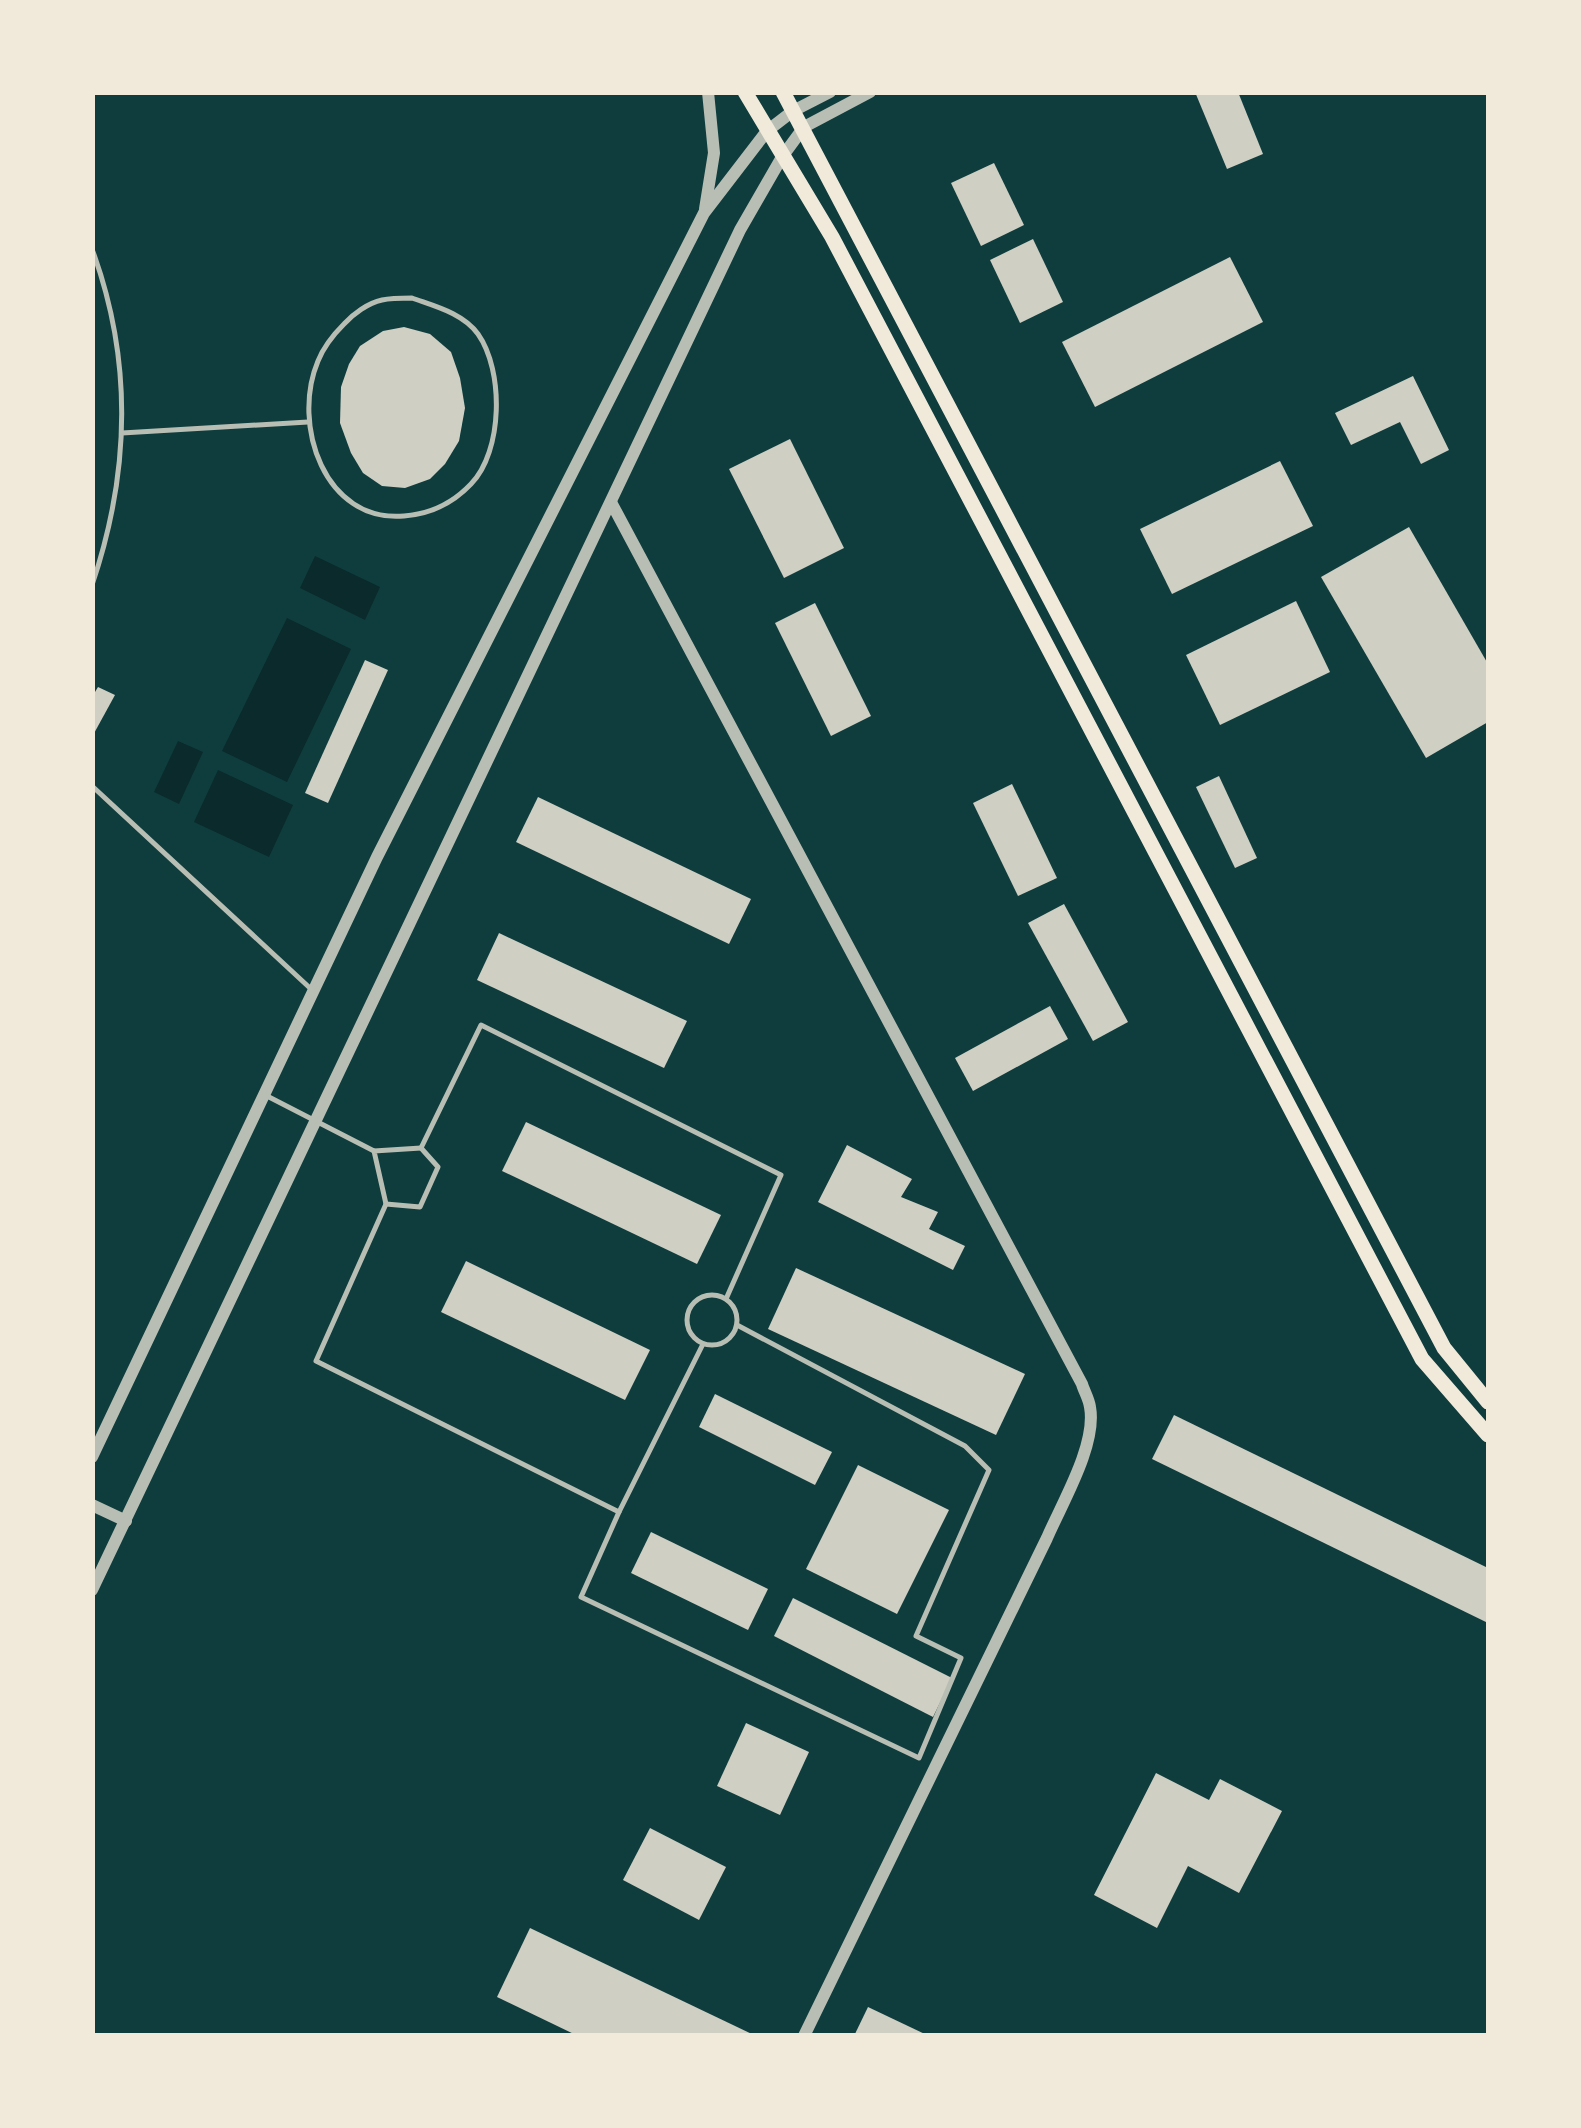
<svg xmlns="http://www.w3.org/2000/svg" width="1581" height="2128" font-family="Bitter,serif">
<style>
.water{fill:#0a2a2b}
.building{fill:#cfcfc3}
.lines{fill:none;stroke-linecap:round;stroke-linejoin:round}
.service{stroke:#b8beb3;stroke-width:5}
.tertiary{stroke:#b8beb3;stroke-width:12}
.trunk{stroke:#f1e9da;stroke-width:15}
</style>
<rect width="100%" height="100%" fill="#0f3d3e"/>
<g class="water">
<path d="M315,556L380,587L365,620L300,588Z"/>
<path d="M287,618L351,649L287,782L222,751Z"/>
<path d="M178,741L203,752L179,804L154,792Z"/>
<path d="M218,770L293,805L269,857L194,822Z"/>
</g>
<g class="building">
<path d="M1195,92H1238L1263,154L1227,169Z"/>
<path d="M994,163L1024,225L981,246L951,183Z"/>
<path d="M1033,239L1063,302L1020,323L990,260Z"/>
<path d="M1230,257L1263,322L1095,407L1062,342Z"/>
<path d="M404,327L430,334L451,352L460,378L465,408L459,441L445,464L430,479L405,488L382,486L363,473L351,453L340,423L341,387L349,364L360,346L383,331Z"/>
<path d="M1413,376L1449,450L1421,464L1400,422L1351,445L1335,413Z"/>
<path d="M790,439L844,548L784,578L729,469Z"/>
<path d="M1280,461L1313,526L1172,594L1140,529Z"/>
<path d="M1409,527L1488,664V722L1426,758L1321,577Z"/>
<path d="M1296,601L1330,672L1220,725L1186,655Z"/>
<path d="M815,603L871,716L831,736L775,623Z"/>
<path d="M365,660L388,670L328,803L305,793Z"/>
<path d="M98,687L115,695L92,737V697Z"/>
<path d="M1219,776L1257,858L1235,868L1196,787Z"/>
<path d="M1012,784L1057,878L1018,896L973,803Z"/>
<path d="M538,797L751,899L729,944L516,842Z"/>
<path d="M1064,904L1128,1022L1093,1041L1028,923Z"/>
<path d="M499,933L687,1021L664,1068L477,980Z"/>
<path d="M1050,1006L1068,1039L973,1091L955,1058Z"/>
<path d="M526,1122L721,1215L697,1264L502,1171Z"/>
<path d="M847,1145L912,1179L901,1197L938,1212L929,1229L965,1246L953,1270L818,1202Z"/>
<path d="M466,1261L650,1350L625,1400L441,1312Z"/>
<path d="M796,1268L1025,1374L996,1435L768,1329Z"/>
<path d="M715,1394L832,1452L815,1485L699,1427Z"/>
<path d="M1174,1415L1488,1568V1623L1152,1459Z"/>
<path d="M858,1465L949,1510L897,1614L806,1569Z"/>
<path d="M651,1532L768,1589L748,1630L631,1573Z"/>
<path d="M793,1598L952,1678L933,1717L774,1636Z"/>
<path d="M746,1723L809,1752L780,1815L717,1786Z"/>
<path d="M1156,1773L1209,1800L1220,1779L1282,1811L1239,1893L1188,1866L1157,1928L1094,1895Z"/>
<path d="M650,1828L726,1867L699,1920L623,1880Z"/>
<path d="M530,1928L756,2036H578L497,1997Z"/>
<path d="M868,2007L929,2036H854Z"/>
</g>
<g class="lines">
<g class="service">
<path d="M92,249C133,360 130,473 92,585"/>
<path d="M412,298C434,306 463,313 478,334C504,371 503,451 471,484C453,503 431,514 404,516C325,523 291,425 318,361C324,346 333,335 344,324C353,314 368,303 382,300C391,298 402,298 412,298Z"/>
<path d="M122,433L308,422"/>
<path d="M92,786L311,989"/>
<path d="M267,1096L374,1151"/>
<path d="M386,1204L374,1151L421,1148"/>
<circle cx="712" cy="1320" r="25"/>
<path d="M703,1344L619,1512L316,1361L386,1204L420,1207L438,1167L421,1148L481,1025L781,1175L726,1299"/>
<path d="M619,1512L581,1597L919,1758L961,1658L916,1636L989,1470L965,1446L737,1325"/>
</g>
<g class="tertiary">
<path d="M705,209L714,153L708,92"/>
<path d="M612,504L1082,1384C1084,1391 1089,1399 1090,1407C1097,1445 1062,1503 1047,1538L804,2036"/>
<path d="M92,1457L377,857L704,213L767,131L793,111L830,92"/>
<path d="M92,1505L126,1521"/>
<path d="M92,1590L740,230L782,157L804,127L870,92"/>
</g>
<g class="trunk">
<path d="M745,92L832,237L1422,1359L1488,1435"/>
<path d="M783,92L1444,1348L1488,1402"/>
</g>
</g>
<rect width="1581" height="2128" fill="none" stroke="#f1e9da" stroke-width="190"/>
</svg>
